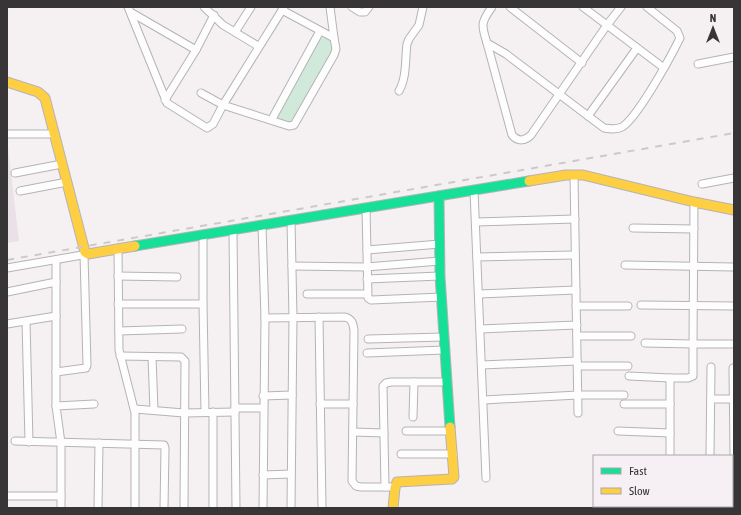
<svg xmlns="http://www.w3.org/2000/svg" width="741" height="515" font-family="'Asap Condensed',sans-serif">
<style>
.built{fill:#eae1e7}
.green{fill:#d1e9da}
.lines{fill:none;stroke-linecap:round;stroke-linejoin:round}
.street-casing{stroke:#b6b3b5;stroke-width:9}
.fast-casing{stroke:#b6b3b5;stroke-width:11}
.slow-casing{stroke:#b6b3b5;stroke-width:11}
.street{stroke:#fefdfd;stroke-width:7}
.fast{stroke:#16e098;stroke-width:9}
.slow{stroke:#ffcf43;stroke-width:9}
.rail{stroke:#cbcaca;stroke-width:2;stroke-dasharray:7 7;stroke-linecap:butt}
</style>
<rect width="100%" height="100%" fill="#f5f1f3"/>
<path class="built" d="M7,138L19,241L7,243Z"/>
<path class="green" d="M321,37L330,40L335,48L292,124L275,117Z"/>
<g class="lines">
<g class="street-casing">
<g id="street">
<path d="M128,7L167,103L207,128L213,124L223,105L284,7"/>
<path d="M204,7L223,25L258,46"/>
<path d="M352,7L360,12H365L369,7"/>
<path d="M492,7C481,22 481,25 487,43L506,54L604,128C610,129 616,130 622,127C637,118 669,60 678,42L680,38L677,31L647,7"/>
<path d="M510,7L582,63"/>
<path d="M583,7L664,68"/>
<path d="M282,10L334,38L330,7"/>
<path d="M132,13L196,50L214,15"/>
<path d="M235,32L251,7"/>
<path d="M487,43L512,135C518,142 525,141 531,135L607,25L621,7"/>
<path d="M698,64L734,57"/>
<path d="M399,91C407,77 405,59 407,44L409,39L419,25L423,7"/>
<path d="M201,93L223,105L289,126L294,125L334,55L336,49L334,38"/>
<path d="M165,100L196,50"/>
<path d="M588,116L637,48"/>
<path d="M272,119L320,31"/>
<path d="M7,134H55"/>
<path d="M15,173L62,164"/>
<path d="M574,175L578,413"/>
<path d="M702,184L734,178"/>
<path d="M20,191L67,182"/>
<path d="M474,191L486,478"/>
<path d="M694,202L693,344H734"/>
<path d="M366,208L368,298L371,300L442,297"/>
<path d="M476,222L575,219"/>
<path d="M262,226L265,318L263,508"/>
<path d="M633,228L694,229"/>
<path d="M233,231L236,508"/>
<path d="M203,235V304L205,412"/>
<path d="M118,250L119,350L135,413V508"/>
<path d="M367,250L440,244"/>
<path d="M477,257L575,255"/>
<path d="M625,265L734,267"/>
<path d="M292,266L366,267L440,261"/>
<path d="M7,268L88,254"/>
<path d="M118,276L177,277"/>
<path d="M367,279L440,276"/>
<path d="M7,292L56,282"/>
<path d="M307,294H367"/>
<path d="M479,294L576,290"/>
<path d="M118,304H203"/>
<path d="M641,305L734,306"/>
<path d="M576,306H628"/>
<path d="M319,317L322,508"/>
<path d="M265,318L345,317C352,319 353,323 354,330L352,481L356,486L361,487H395"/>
<path d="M26,321L29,442"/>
<path d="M7,324L56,316"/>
<path d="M480,329L577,325"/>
<path d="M119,331L182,329"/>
<path d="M577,336H631"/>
<path d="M368,339L443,337"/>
<path d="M645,343L693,344V376L688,378H670V456"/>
<path d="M367,353L444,350"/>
<path d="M120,356L181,357L185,361L184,508"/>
<path d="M152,357L154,410"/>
<path d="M482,365L577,361"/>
<path d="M578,366H628"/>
<path d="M733,368L734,454"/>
<path d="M56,372L86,368L87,365L84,255"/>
<path d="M629,376L670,378"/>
<path d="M263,396L292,395"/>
<path d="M711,399H734"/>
<path d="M484,400L578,395H624"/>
<path d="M320,404H353"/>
<path d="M624,404H670"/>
<path d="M56,406V260"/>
<path d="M235,408H263"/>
<path d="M135,409L184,413L235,412"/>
<path d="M413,417L414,382"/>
<path d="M406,431H450"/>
<path d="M618,431L670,433"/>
<path d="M353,432L384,433"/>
<path d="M15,441L164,445L165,448L164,508"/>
<path d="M401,454H453"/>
<path d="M710,456L711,367"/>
<path d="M263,475L291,474"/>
<path d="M385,487L383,386L386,383L391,382H446"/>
<path d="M7,496H61"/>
<path d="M670,506V508"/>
<path d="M61,508V443L56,406L94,404"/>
<path d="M98,508L99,443"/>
<path d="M213,508V412"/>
<path d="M291,508L293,318L291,221"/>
</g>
</g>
<g class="fast-casing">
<g id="fast">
<path d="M439,196L440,276L450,427"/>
<path d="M135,246L529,181"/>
</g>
</g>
<g class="slow-casing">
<g id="slow">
<path d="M7,82L38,92L45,98L85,252L88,254L135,246"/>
<path d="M529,181L566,175H583L694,202L734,210"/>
<path d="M393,508L395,488L397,482L452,479L454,477L450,427"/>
</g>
</g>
<use href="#street" class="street"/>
<use href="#fast" class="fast"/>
<use href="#slow" class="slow"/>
<path class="rail" d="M7,260L734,133"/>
</g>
<rect width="741" height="515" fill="none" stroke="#373536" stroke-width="16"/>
<rect x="593" y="455" width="140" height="52" fill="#f6f0f4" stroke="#aaa5a8"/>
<rect x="601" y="468" width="20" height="6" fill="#16e098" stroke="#aaa5a8"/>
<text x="629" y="475" font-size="12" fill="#373536">Fast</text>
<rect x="601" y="488" width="20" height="6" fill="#ffcf43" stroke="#aaa5a8"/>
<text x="629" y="495" font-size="12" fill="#373536">Slow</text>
<g transform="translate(713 28)" stroke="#f6f0f4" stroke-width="3" paint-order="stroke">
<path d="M0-3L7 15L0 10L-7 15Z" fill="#373536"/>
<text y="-6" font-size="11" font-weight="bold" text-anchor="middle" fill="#373536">N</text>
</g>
</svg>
